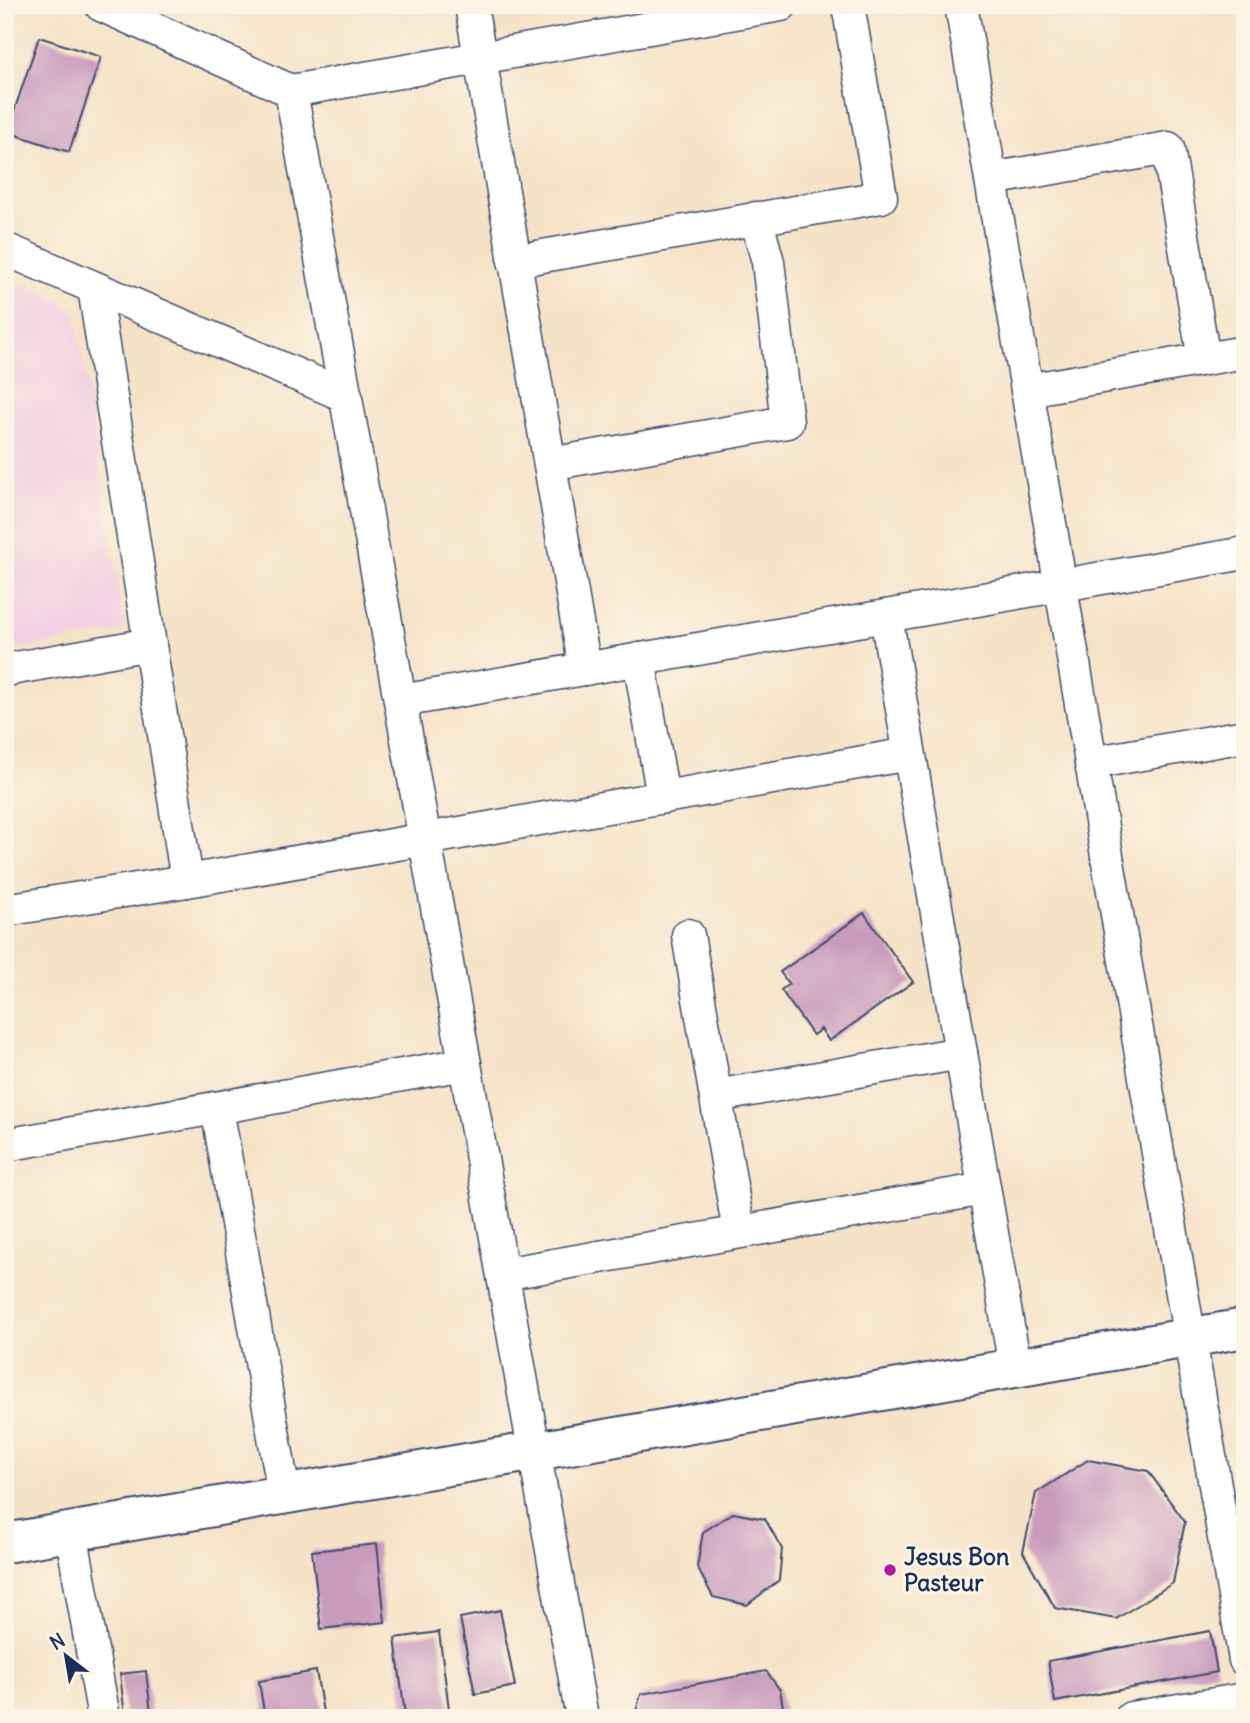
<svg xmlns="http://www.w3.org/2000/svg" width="1250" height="1723" font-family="Delius,sans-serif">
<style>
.built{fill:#f2cfe2}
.building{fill:#c89abc}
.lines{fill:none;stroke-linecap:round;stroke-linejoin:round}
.street-casing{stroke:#3c4a6e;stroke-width:35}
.secondary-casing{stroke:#3c4a6e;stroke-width:42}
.street{stroke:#fff;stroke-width:32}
.secondary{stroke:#fff;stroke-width:38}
.poi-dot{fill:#b5179e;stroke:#fcf5e5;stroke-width:2.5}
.labels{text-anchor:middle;stroke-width:6;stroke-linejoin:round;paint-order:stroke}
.poi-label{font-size:23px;font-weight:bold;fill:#1b2f5e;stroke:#fcf5e5;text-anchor:start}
</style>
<rect width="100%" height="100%" fill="#fcf5e5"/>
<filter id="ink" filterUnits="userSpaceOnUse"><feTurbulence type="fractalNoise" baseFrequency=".0143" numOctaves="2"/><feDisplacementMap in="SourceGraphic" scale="14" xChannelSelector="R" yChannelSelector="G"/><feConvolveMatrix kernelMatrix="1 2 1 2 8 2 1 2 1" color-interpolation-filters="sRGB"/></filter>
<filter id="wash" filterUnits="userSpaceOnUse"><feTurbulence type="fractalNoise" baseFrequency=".00686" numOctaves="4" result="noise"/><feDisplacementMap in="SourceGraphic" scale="28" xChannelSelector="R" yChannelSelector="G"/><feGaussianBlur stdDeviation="1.57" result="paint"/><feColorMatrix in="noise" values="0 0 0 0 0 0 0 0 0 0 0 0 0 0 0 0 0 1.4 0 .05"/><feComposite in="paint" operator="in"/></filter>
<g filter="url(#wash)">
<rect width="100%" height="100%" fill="#f5e3c8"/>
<path class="built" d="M27,284L75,311L125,630L5,651V294Z"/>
<g id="blocks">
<g class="building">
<path d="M39,37L101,57L69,152L7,132Z"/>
<path d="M864,913L913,982L829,1041L821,1029L813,1035L781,990L789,984L780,972Z"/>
<path d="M1088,1460L1148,1471L1185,1522L1173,1583L1116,1619L1055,1608L1023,1552L1036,1493Z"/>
<path d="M733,1513L765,1519L782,1549L779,1580L747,1605L713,1597L697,1567L703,1532Z"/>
<path d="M377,1544L385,1622L321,1629L312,1551Z"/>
<path d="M500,1610L515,1686L475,1694L460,1618Z"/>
<path d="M1210,1631L1217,1672L1055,1702L1048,1661Z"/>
<path d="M439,1632L449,1709L405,1715L395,1638Z"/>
<path d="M146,1671L151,1713L125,1716L120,1674Z"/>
<path d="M316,1671L324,1718H265L259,1681Z"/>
<path d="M766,1671L780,1690L785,1718H634L641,1694Z"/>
</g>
</g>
</g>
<g filter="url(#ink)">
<use href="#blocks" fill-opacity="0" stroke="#3c4a6e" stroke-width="2"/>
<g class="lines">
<g class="street-casing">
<g id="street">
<path d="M101,5L291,91L781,5"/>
<path d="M471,5L585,669"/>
<path d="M961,5L1245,1660"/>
<path d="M291,91L582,1718"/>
<path d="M991,179L1168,148L1204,359"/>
<path d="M5,249L346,396"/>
<path d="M514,261L881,197L848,5"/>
<path d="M94,288L187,881"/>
<path d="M1027,390L1245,352"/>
<path d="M550,464L787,422L768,262L756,218"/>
<path d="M886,616L1015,1367"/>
<path d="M639,659L663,797"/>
<path d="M5,670L150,644"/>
<path d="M401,701L1245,553"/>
<path d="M1091,763L1245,736"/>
<path d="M5,910L187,881L909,754"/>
<path d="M688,935L739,1232"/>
<path d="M716,1096L961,1053"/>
<path d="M217,1108L284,1494"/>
<path d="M5,1145L465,1064"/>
<path d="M503,1274L984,1189"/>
<path d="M71,1531L104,1718"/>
<path d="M1131,1718L1245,1699"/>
</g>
</g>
<g class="secondary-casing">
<path id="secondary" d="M5,1543L1245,1328"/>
</g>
<use href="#street" class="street"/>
<use href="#secondary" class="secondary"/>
</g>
</g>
<circle class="poi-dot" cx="890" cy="1570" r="7"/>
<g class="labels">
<g class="poi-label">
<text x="904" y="1565">Jesus Bon<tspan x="904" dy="26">Pasteur</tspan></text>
</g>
</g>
<rect width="1250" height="1723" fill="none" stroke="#fcf5e5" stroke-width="28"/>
<g transform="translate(66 1656) rotate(329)" stroke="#fcf5e5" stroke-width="5" paint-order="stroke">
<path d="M0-5L12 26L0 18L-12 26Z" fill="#1b2f5e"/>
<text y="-10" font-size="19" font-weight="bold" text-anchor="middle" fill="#1b2f5e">N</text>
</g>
</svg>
